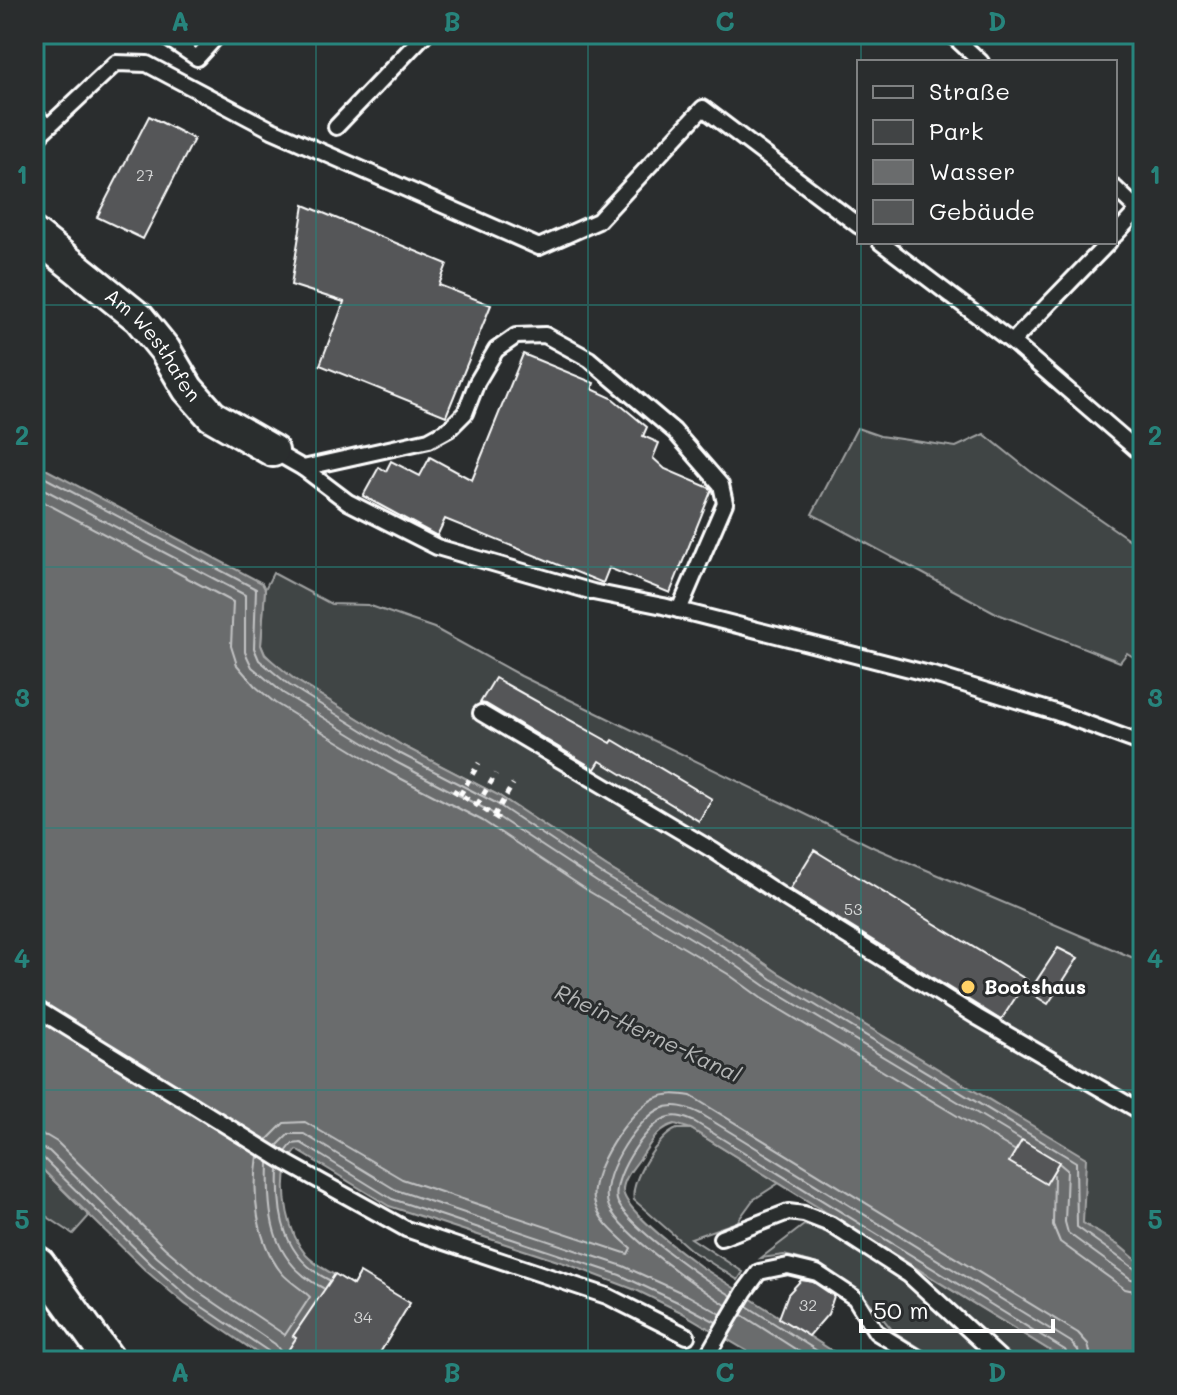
<svg xmlns="http://www.w3.org/2000/svg" width="1177" height="1395" font-family="Mali,sans-serif">
<style>
.green{fill:#414445;stroke:#a0a2a2;stroke-width:2}
.water{fill:#6a6c6d;stroke:#a6a7a7;stroke-width:2}
.lines{fill:none;stroke-linecap:round;stroke-linejoin:round}
.shore{stroke:#c3c4c5;stroke-width:2}
.building{fill:#555758;stroke:#fff;stroke-width:2}
.service-casing{stroke:#fff;stroke-width:20}
.minor-casing{stroke:#fff;stroke-width:36}
.path{stroke:#fff;stroke-width:5;stroke-dasharray:6 6;stroke-linecap:butt}
.service{stroke:#2a2d2e;stroke-width:14}
.minor{stroke:#2a2d2e;stroke-width:30}
.grid{fill:none;stroke:#27847c;stroke-width:2;stroke-opacity:0.55}
.poi-dot{fill:#ffd166;stroke:#2a2d2e;stroke-width:3}
.labels{text-anchor:middle;stroke-width:6;stroke-linejoin:round;paint-order:stroke}
.number-label{font-size:16px;fill:#d4d5d5}
.street-label{font-size:20px;fill:#fff;stroke:#2a2d2e}
.poi-label{font-size:20px;font-weight:bold;fill:#fff;stroke:#2a2d2e;text-anchor:start}
.water-label{font-size:22px;font-style:italic;fill:#b4b6b6;stroke:#2a2d2e}
.neatline{fill:none;stroke:#27847c;stroke-width:3}
.grid-label{font-size:26px;text-anchor:middle;font-weight:bold;fill:#27847c}
</style>
<rect width="100%" height="100%" fill="#2a2d2e"/>
<filter id="ink" filterUnits="userSpaceOnUse"><feTurbulence type="fractalNoise" baseFrequency=".0125" numOctaves="2"/><feDisplacementMap in="SourceGraphic" scale="16" xChannelSelector="R" yChannelSelector="G"/><feConvolveMatrix kernelMatrix="1 2 1 2 8 2 1 2 1" color-interpolation-filters="sRGB"/></filter>
<g filter="url(#ink)">
<g class="green">
<path d="M857,428L880,436L956,447L984,434L1030,471L1143,549V663L1127,653L1120,662L998,614L812,514Z"/>
<path d="M273,573L331,604L368,605L434,628L521,676L875,848L1143,962V1266L1121,1247L1083,1223L1062,1145L777,972L744,949L607,867L498,795L403,746L294,679L276,665L265,654L261,645L265,589Z"/>
<path d="M677,1129H691L779,1183L753,1200L737,1222L691,1238L743,1272L738,1280L692,1251L634,1200C629,1181 659,1135 677,1129Z"/>
<path d="M34,1161L89,1216L73,1234L34,1208Z"/>
<path d="M804,1225C880,1245 942,1310 999,1361H941L893,1331L866,1298L811,1262L784,1255L761,1258Z"/>
<path d="M896,1256L1067,1361H1011Z"/>
</g>
<path class="water" d="M34,463L262,583L265,589L261,645L265,655L294,679L403,746L498,795L607,867L744,949L777,972L1086,1158L1083,1223L1121,1247L1143,1266V1361H1067L691,1129L675,1124C658,1128 651,1143 641,1157C635,1166 624,1177 623,1189C622,1210 684,1254 700,1266L848,1361H764L679,1311L638,1291L567,1264L389,1206L297,1150C293,1155 288,1160 287,1166C281,1193 288,1233 306,1255C318,1268 338,1276 353,1285L306,1361H269L185,1304L145,1270L34,1161Z"/>
<g class="lines">
<g class="shore">
<path d="M34,472L256,589L254,648L259,660L289,685L399,753L494,802L602,874L740,956L772,979L1076,1162L1077,1227L1135,1269L1143,1271"/>
<path d="M34,484L245,595V652L252,667L283,693L394,761L489,811L597,882L734,964L767,987L1020,1139"/>
<path d="M34,497L233,602L231,646L237,665L255,686L275,703L388,772L483,821L590,892L728,974L761,998L1014,1150"/>
<path d="M34,1134L47,1136L57,1142L165,1248L203,1280L285,1335L310,1297C301,1288 289,1282 281,1272C256,1240 252,1194 258,1156"/>
<path d="M267,1140L284,1123L305,1122L402,1179L628,1254L631,1248C616,1234 598,1221 594,1200C589,1170 629,1111 655,1098C667,1093 678,1094 691,1096L1078,1333L1088,1344L1092,1361"/>
<path d="M34,1146L49,1151L157,1257L196,1290L275,1344L281,1352L282,1361"/>
<path d="M277,1146L289,1134H304L396,1190L623,1266L687,1295L721,1314"/>
<path d="M286,1152L292,1144L301,1143L392,1199L620,1275L682,1304L716,1322"/>
<path d="M34,1156L43,1158L151,1264L189,1298L268,1351L272,1361"/>
<path d="M269,1163C267,1215 271,1262 323,1288"/>
<path d="M1060,1164L1067,1170L1065,1222L1068,1233L1131,1279L1143,1281"/>
<path d="M279,1169C277,1216 283,1257 329,1280"/>
<path d="M1054,1175L1053,1225L1060,1242L1125,1289L1143,1293"/>
<path d="M732,1296C704,1279 632,1230 618,1203C608,1182 646,1125 666,1118C677,1114 686,1118 695,1122L1065,1350L1070,1361"/>
<path d="M726,1305C698,1287 623,1236 609,1207C597,1180 635,1121 660,1109C674,1103 687,1107 701,1114L1071,1342L1078,1350L1080,1361"/>
<path d="M747,1306L833,1361"/>
<path d="M742,1315L814,1361"/>
</g>
</g>
<g class="building">
<path d="M149,116L194,139L143,239L97,217Z"/>
<path d="M304,205L447,264L439,285L491,305L446,416L320,365L344,302L291,285Z"/>
<path d="M523,354L594,383L592,389L612,398L647,427L643,436L659,443L653,458L665,469L712,489L670,593L609,568L603,583L445,519L437,536L363,496L379,467L386,471L391,461L420,476L430,457L472,480Z"/>
<path d="M495,678L611,743L613,740L712,799L699,821L600,761L595,769L486,704L480,703Z"/>
<path d="M814,850L1027,980L1001,1020L790,889Z"/>
<path d="M1058,948L1078,958L1048,1004L1029,992Z"/>
<path d="M1022,1140L1059,1162L1046,1184L1009,1162Z"/>
<path d="M360,1273L410,1303L375,1361H302L287,1352L296,1338L293,1336L335,1274L353,1285Z"/>
<path d="M801,1280L813,1282L834,1296L828,1314L809,1336L779,1318L788,1294Z"/>
</g>
<g class="lines">
<g class="service-casing">
<g id="service">
<path d="M161,34L197,58L219,34"/>
<path d="M951,34L981,62"/>
<path d="M34,114L47,126"/>
<path d="M336,127L425,34"/>
<path d="M34,140L116,63L147,64L272,130L539,247L598,221L703,108L859,226"/>
<path d="M1115,188L1143,215"/>
<path d="M1115,235L1138,210"/>
<path d="M880,242L1012,342L1143,455"/>
<path d="M1012,342L1109,242"/>
<path d="M273,451L303,468L348,502L437,547L593,592L663,606L941,677L1055,712L1143,744"/>
<path d="M303,468L429,440L449,429L465,413L477,382L496,350L516,336L545,335L589,359L674,431L721,485L725,503L679,610"/>
<path d="M481,713L714,851L785,898L977,1017L1143,1113"/>
<path d="M34,1007L287,1163L406,1229L607,1296L687,1336"/>
<path d="M721,1238L788,1212L804,1214L830,1224L909,1275L1003,1361"/>
<path d="M704,1361L745,1291L759,1272L788,1266L817,1273L855,1298L876,1332L923,1361"/>
</g>
</g>
<g class="minor-casing">
<g id="minor">
<path id="s1" d="M34,234L139,318L165,350L188,389L212,416L273,451"/>
<path d="M34,1260L39,1263L110,1361"/>
</g>
</g>
<g class="path">
<path d="M453,790L502,821"/>
<path d="M460,795L479,763"/>
<path d="M477,805L496,774"/>
<path d="M494,816L513,784"/>
</g>
<use href="#service" class="service"/>
<use href="#minor" class="minor"/>
</g>
</g>
<path class="grid" d="M316,34V1361M588,34V1361M861,34V62M861,242V1361M34,305H1143M34,567H1143M34,828H1143M34,1090H1143"/>
<circle class="poi-dot" cx="968" cy="987" r="8"/>
<g class="labels">
<g class="number-label">
<text x="145" y="181">27</text>
<text x="853" y="915">53</text>
<text x="808" y="1311">32</text>
<text x="363" y="1323">34</text>
</g>
<g class="street-label">
<text dy="7" stroke="none"><textPath href="#s1" startOffset="164">Am Westhafen</textPath></text>
</g>
<g class="poi-label">
<text x="984" y="994">Bootshaus</text>
</g>
<g class="water-label">
<text transform="translate(648 1033) rotate(25)" y="8">Rhein-Herne-Kanal</text>
</g>
</g>
<rect width="1177" height="1395" fill="none" stroke="#2a2d2e" stroke-width="88"/>
<rect x="857" y="60" width="260" height="184" fill="#2a2d2e" stroke="#7f8182" stroke-width="2"/>
<rect x="873" y="86" width="40" height="12" fill="#2a2d2e" stroke="#7f8182" stroke-width="2"/>
<text x="929" y="100" font-size="24" fill="#ffffff">Straße</text>
<rect x="873" y="120" width="40" height="24" fill="#414445" stroke="#7f8182" stroke-width="2"/>
<text x="929" y="140" font-size="24" fill="#ffffff">Park</text>
<rect x="873" y="160" width="40" height="24" fill="#6a6c6d" stroke="#7f8182" stroke-width="2"/>
<text x="929" y="180" font-size="24" fill="#ffffff">Wasser</text>
<rect x="873" y="200" width="40" height="24" fill="#555758" stroke="#7f8182" stroke-width="2"/>
<text x="929" y="220" font-size="24" fill="#ffffff">Gebäude</text>
<path d="M861 1319v12h192v-12" fill="none" stroke="#ffffff" stroke-width="4"/>
<text x="873" y="1319" font-size="24" fill="#ffffff" stroke="#2a2d2e" stroke-width="6" paint-order="stroke">50 m</text>
<rect x="44" y="44" width="1089" height="1307" class="neatline"/>
<g class="grid-label">
<text x="180" y="31">A</text>
<text x="452" y="31">B</text>
<text x="725" y="31">C</text>
<text x="997" y="31">D</text>
<text x="22" y="184">1</text>
<text x="1155" y="184">1</text>
<text x="22" y="445">2</text>
<text x="1155" y="445">2</text>
<text x="22" y="707">3</text>
<text x="1155" y="707">3</text>
<text x="22" y="968">4</text>
<text x="1155" y="968">4</text>
<text x="22" y="1229">5</text>
<text x="1155" y="1229">5</text>
<text x="180" y="1382">A</text>
<text x="452" y="1382">B</text>
<text x="725" y="1382">C</text>
<text x="997" y="1382">D</text>
</g>
</svg>
